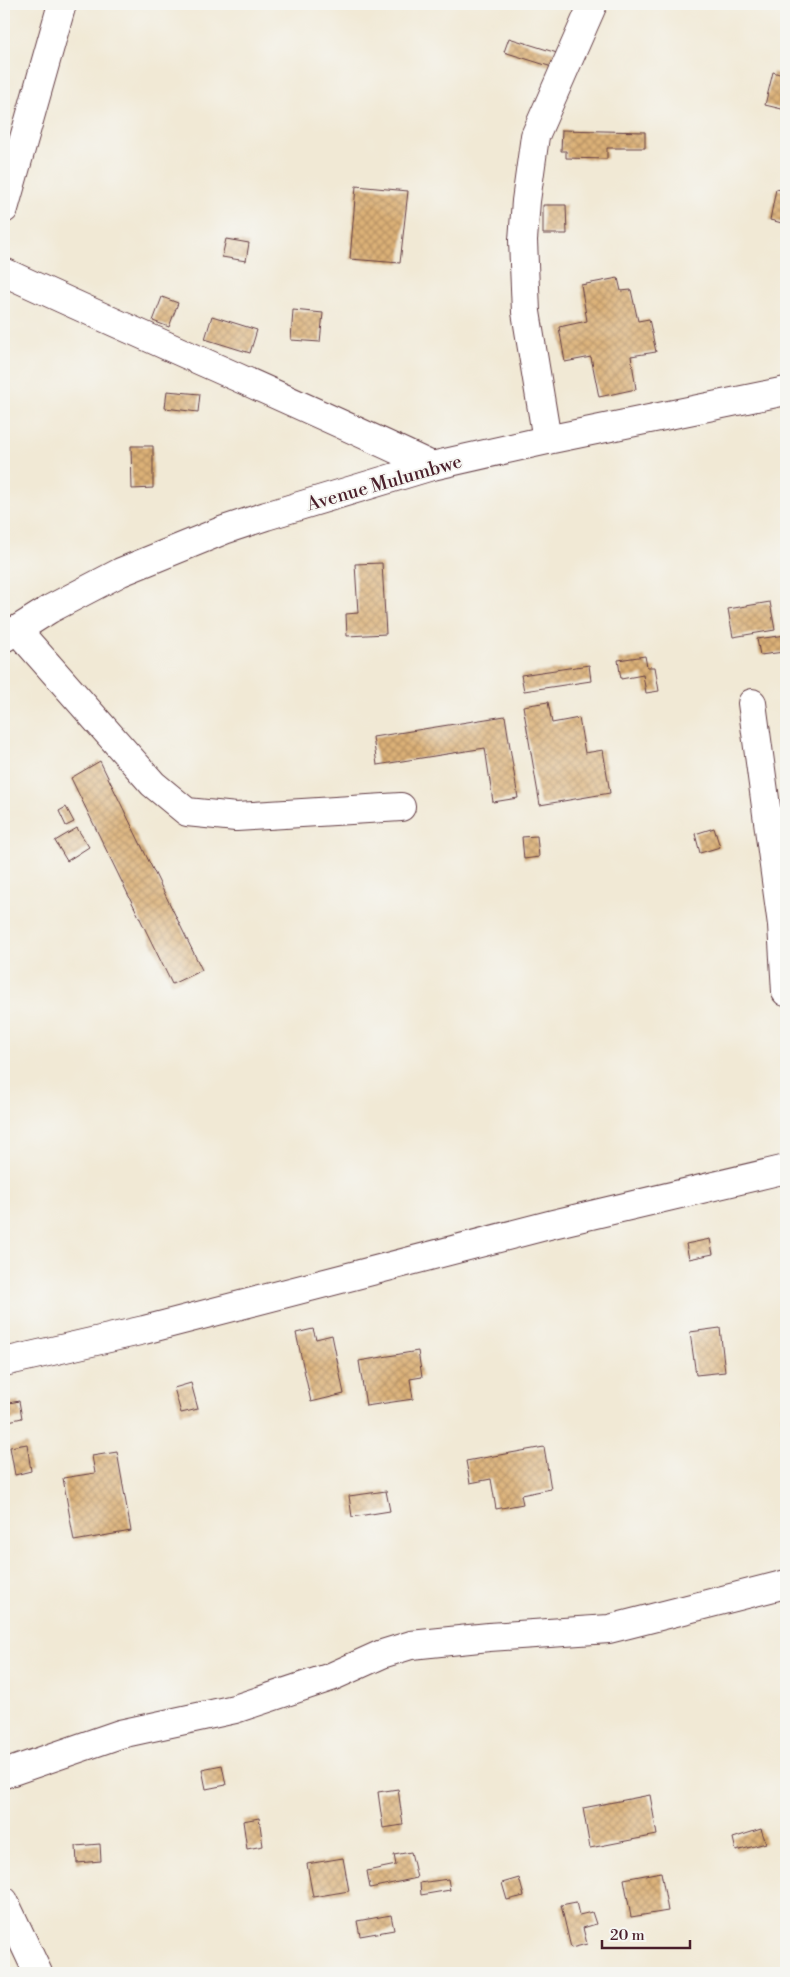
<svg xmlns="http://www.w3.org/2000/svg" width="790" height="1977" font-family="'Libre Bodoni',serif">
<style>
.building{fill:url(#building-cross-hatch)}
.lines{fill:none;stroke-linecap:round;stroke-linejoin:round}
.street-casing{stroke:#633d44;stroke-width:30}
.street{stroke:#fff;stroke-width:28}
.labels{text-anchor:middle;stroke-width:4;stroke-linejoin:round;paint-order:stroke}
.street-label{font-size:19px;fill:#4a1f2b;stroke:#f6f6f2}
</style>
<defs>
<pattern id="building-cross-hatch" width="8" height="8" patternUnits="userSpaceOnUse" patternTransform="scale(1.25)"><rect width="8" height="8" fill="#dbb177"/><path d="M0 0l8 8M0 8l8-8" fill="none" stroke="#b48f62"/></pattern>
</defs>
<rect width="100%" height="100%" fill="#f6f6f2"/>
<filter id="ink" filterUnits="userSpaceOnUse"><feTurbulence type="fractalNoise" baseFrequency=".02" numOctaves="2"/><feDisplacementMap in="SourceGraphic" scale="10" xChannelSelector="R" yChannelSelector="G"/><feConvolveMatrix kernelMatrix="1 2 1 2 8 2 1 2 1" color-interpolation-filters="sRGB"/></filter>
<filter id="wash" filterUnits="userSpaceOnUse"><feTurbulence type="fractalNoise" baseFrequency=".0096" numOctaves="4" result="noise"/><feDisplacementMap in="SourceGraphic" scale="20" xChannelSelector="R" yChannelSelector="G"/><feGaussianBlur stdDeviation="1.12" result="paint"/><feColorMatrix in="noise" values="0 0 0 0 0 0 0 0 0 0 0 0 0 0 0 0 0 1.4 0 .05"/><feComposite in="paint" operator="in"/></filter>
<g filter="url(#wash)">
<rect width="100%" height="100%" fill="#f1e9d5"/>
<g id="blocks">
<g class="building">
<path d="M509,38L557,53L552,67L504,52Z"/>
<path d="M773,72L786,76V110L765,105Z"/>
<path d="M562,130L645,132V148H607V159L566,158V151H561Z"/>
<path d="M356,186L408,191L400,263L350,259Z"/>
<path d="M776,189L786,191V224L770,220Z"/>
<path d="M543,205H566L567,234H543Z"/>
<path d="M226,239L249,243L246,261L222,257Z"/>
<path d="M618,278L621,291L631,290L638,321L649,319L656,352L631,356L636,389L599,397L591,357L565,362L559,327L587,321L581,285Z"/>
<path d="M162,297L178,303L169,327L153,321Z"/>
<path d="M293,310L323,313L320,342L291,340Z"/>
<path d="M212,316L257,330L250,353L205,339Z"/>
<path d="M167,391L200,394L198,412L165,408Z"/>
<path d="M131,446H153V488L132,489Z"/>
<path d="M382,563L386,634L347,636L346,614L358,613L355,564Z"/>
<path d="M770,602L775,630L733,637L728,609Z"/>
<path d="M786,635V656L784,652L760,655L757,639Z"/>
<path d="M645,656L647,667H655L659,691L646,693L643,675L621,679L618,660Z"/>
<path d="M589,665L591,681L524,691L521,675Z"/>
<path d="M548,702L552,723L579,718L585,753L603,750L610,793L540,805L523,706Z"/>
<path d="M505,716L518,798L493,802L485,748L377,765L373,737Z"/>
<path d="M100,761L202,970L172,984L71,778Z"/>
<path d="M66,807L74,822L66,826L59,811Z"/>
<path d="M77,828L89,847L67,861L55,841Z"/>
<path d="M714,828L720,847L700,853L695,834Z"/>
<path d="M537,836L539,857L524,859L522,837Z"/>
<path d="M710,1239L713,1254L689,1259L686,1244Z"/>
<path d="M720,1328L725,1372L696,1375L690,1332Z"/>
<path d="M313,1329L316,1339L332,1335L344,1394L311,1402L296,1333Z"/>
<path d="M418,1351L422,1377L410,1379L413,1399L366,1406L359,1361Z"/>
<path d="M191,1383L198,1409L181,1413L174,1388Z"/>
<path d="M19,1401L22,1418L4,1422V1404Z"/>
<path d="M786,1413V1432H784L781,1414Z"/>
<path d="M27,1444L31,1471L15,1475L10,1447Z"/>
<path d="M544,1447L551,1489L521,1495L523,1504L496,1509L491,1479L470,1483L466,1461Z"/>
<path d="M117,1452L131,1531L74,1541L63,1478L95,1473L92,1456Z"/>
<path d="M386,1491L390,1511L352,1517L349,1496Z"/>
<path d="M222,1765L226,1785L206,1789L202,1769Z"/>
<path d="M398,1789L403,1825L383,1828L378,1792Z"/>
<path d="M650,1795L657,1835L590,1848L583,1808Z"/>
<path d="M259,1818L263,1846L247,1849L243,1821Z"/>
<path d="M761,1829L766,1843L736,1851L733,1838Z"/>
<path d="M100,1844L101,1861L77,1863L76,1846Z"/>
<path d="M411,1852L417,1878L370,1888L367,1871L396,1865L394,1855Z"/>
<path d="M343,1858L349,1891L313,1897L307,1864Z"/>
<path d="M661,1872L668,1911L631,1917L624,1879Z"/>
<path d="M519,1878L524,1896L507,1900L502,1883Z"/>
<path d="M448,1879L450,1890L421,1895L420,1883Z"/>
<path d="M576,1902L579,1915L592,1912L596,1924L583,1928L587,1944L571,1948L561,1905Z"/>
<path d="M391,1915L394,1930L360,1936L357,1921Z"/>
</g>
</g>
</g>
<g filter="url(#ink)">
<use href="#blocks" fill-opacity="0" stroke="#633d44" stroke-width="1"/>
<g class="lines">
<g class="street-casing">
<g id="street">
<path d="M4,209L62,4"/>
<path d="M4,272C146,338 290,399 432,466"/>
<path d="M547,440L526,312L523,240L526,201L535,136L593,4"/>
<path d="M17,630L153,784L187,812L236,817L401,807"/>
<path d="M4,638L50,609L121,572L224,530L266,516L432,466L547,440L786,391"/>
<path d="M752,703L782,925L786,992"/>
<path d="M4,1362L144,1330L553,1224L786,1169"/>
<path d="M4,1774L120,1734L235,1709L331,1677L382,1654L411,1645L489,1637L609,1629L786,1584"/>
<path d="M4,1901L38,1973"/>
</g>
</g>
<use href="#street" class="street"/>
</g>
</g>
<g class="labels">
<g class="street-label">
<text transform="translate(384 482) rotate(-16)" y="7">Avenue Mulumbwe</text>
</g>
</g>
<rect width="790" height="1977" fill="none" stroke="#f6f6f2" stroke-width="20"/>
<path d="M602 1940v8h88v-8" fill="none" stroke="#4a1f2b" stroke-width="2.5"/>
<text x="610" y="1940" font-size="15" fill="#4a1f2b" stroke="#f6f6f2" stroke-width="4" paint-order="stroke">20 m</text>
</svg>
